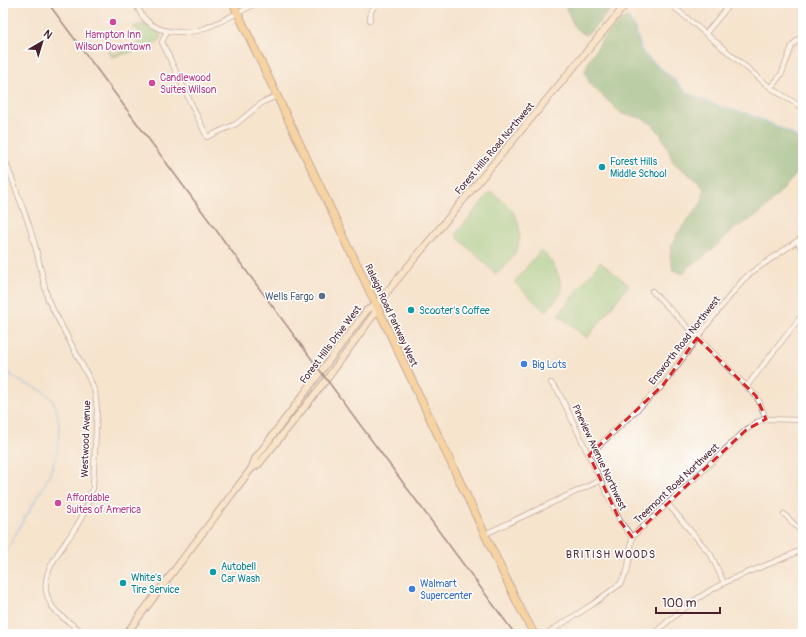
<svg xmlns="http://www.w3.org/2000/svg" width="806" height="637" font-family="Pangolin,sans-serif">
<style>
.green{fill:#8ece85;stroke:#6c7658}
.forest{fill:#72b172;stroke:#5e684e}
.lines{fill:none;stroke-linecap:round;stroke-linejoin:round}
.stream{stroke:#70b0e4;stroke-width:1.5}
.minor-casing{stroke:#866464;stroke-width:6}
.secondary-casing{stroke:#866464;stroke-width:8}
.primary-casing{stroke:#866464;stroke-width:9}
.minor{stroke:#fff;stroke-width:4.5}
.secondary{stroke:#fce5c4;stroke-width:6}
.primary{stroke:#f8bf6c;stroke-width:7}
.rail{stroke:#4a1f2b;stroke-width:1.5}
.marked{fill:none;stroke:#d62828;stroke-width:3;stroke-dasharray:8 5;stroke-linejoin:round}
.hotel-dot{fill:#d1479c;stroke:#fff;stroke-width:1.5}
.culture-dot{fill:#0f9aa8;stroke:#fff;stroke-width:1.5}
.service-dot{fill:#5c6f8a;stroke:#fff;stroke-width:1.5}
.shop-dot{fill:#3f7fe0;stroke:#fff;stroke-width:1.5}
.labels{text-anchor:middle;stroke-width:3;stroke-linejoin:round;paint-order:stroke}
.hotel-label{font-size:10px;fill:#b23c85;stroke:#fff;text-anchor:start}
.street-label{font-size:10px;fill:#4a1f2b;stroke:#fff}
.culture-label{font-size:10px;fill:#0d838f;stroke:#fff;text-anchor:start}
.service-label{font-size:10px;fill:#4e5e75;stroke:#fff;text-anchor:end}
.shop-label{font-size:10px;fill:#366cbe;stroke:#fff;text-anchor:start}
.neighbourhood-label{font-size:11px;letter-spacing:1px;fill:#4a1f2b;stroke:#fff}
</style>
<rect width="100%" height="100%" fill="#fff"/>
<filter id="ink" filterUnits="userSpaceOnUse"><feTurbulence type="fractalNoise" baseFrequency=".025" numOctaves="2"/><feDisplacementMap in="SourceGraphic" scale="8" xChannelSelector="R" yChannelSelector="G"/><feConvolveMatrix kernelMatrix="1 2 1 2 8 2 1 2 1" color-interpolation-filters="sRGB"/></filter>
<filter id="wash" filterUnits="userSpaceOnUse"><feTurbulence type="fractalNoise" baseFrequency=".012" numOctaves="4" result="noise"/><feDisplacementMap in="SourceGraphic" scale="16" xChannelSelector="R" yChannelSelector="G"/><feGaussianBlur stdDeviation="0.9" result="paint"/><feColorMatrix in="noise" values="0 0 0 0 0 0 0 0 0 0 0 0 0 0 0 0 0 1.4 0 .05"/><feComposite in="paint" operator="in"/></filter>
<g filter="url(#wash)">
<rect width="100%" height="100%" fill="#f5e4cd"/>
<g class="green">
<path d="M142,24H144L145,26H147L159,33L161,37L159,42L155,44L153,42L129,53L112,57L107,51H109L113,54L138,46V43L141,41L137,28L134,29L133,27Z"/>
<path d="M490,192C527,212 530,249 496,274L458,238L456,234Z"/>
<path d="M541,250C554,262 560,275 562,292L546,312L515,283V281Z"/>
<path d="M600,262L629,285L587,338L558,315Z"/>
</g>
<g class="forest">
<path d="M564,3H617L591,31L585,35L575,28Z"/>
<path d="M626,16L636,30L641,49L645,55L670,76L687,92L696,97L721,107L748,114L770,123L788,132L803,142V167L761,213L737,227L700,260L690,265L683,274L673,270L670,256L672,245L677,234L702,202L704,189L697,181L673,162L667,147L660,133L652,124L641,118L622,114L590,84L585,72L588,62L604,37Z"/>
</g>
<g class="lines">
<g class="stream">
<path d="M628,18L636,30L641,49L645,55L670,76L687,92L696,97L721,107L748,114L770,123L791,133L803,142"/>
<path d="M3,361C5,366 7,371 11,375C22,386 39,385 50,397C56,403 58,414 59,423C62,463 41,491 21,524C15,535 10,546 3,556"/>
</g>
</g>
</g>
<g filter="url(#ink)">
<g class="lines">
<g class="minor-casing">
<g id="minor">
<path d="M136,3C143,24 158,32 179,32C186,32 194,32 200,30C220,23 239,12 257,3"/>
<path d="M669,3L771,88L803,108"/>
<path d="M370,20L371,11L377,3"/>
<path d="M167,31L162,42L207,137L236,124L263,102L277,96"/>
<path d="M706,33L731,3"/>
<path d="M771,88L782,73L792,46L803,34"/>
<path d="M3,154L29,225L36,249L48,300L89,378L95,392L97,410L93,488C89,502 84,515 76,527C61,551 33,577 52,606C60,618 74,625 85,634"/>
<path d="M797,241L803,251"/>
<path d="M652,291L756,396L759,401L766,419L803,420"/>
<path d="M551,383L558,391L565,405L620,521L632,537"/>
<path d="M747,386L803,314"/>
<path d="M589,455L663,385L713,317L743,280L752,272L803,237"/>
<path d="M667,503L711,555L724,583"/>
<path d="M784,514L803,533"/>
<path d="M485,534L601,480"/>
<path d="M546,634L593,604L620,584L627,572L630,556L632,537L746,430L757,422L766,419"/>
<path d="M653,634C677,614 696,597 724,583C750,570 778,562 803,549"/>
</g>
</g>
<g class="secondary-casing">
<g id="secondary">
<path d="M251,469L259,464L327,379L375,313L376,305"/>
<path d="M126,634L251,469L255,459L367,310L376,305L627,3"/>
</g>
</g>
<g class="primary-casing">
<path id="primary" d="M233,3L518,604L534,634"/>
</g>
<use href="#minor" class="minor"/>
<use href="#secondary" class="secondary"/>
<use href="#primary" class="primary"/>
<path class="rail" d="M48,3L515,634"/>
</g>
</g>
<path d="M0 0H806V637H0ZM697,338L756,396L766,419L746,430L632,537L620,521L589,455L663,385Z" fill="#f5e4cd" fill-opacity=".55" fill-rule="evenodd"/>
<path class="marked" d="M697,338L756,396L766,419L746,430L632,537L620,521L589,455L663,385Z"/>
<g class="hotel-dot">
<circle cx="113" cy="22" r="4"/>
<circle cx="152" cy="83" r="4"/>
<circle cx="58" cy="503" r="4"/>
</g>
<g class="culture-dot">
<circle cx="602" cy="167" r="4"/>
<circle cx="411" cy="310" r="4"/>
<circle cx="213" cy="572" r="4"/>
<circle cx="123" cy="583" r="4"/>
</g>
<circle class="service-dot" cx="322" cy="296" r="4"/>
<g class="shop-dot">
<circle cx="524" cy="364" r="4"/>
<circle cx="412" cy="589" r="4"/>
</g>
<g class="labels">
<g class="hotel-label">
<text x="113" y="38" text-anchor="middle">Hampton Inn<tspan x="113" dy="12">Wilson Downtown</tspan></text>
<text x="160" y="81">Candlewood<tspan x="160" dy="12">Suites Wilson</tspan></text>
<text x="66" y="501">Affordable<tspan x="66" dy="12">Suites of America</tspan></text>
</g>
<g class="street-label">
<text transform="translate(494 148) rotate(-50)" y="4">Forest Hills Road Northwest</text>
<text transform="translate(392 315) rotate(65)" y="4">Raleigh Road Parkway West</text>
<text transform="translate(684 340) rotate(-52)" y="4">Ensworth Road Northwest</text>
<text transform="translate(330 344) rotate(-53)" y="4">Forest Hills Drive West</text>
<text transform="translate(85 439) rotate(-88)" y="4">Westwood Avenue</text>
<text transform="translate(600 457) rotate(65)" y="4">Pineview Avenue Northwest</text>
<text transform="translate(676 483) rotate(-43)" y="4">Treemont Road Northwest</text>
</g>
<g class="culture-label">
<text x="610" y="165">Forest Hills<tspan x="610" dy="12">Middle School</tspan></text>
<text x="419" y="314">Scooter's Coffee</text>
<text x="221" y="570">Autobell<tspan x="221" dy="12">Car Wash</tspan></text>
<text x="131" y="581">White's<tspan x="131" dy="12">Tire Service</tspan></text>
</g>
<g class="service-label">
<text x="314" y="300">Wells Fargo</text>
</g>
<g class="shop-label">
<text x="532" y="368">Big Lots</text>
<text x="420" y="587">Walmart<tspan x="420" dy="12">Supercenter</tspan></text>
</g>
<g class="neighbourhood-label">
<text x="611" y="558">BRITISH WOODS</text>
</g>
</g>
<rect width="806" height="637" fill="none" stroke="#fff" stroke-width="16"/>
<g transform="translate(42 42) rotate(38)" stroke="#ffffff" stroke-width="3" paint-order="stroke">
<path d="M0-3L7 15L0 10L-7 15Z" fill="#4a1f2b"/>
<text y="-6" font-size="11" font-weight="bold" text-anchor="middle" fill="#4a1f2b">N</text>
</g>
<path d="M656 607v6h64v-6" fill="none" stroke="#4a1f2b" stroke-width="2"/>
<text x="662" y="607" font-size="12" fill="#4a1f2b" stroke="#ffffff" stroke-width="3" paint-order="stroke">100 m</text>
</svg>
